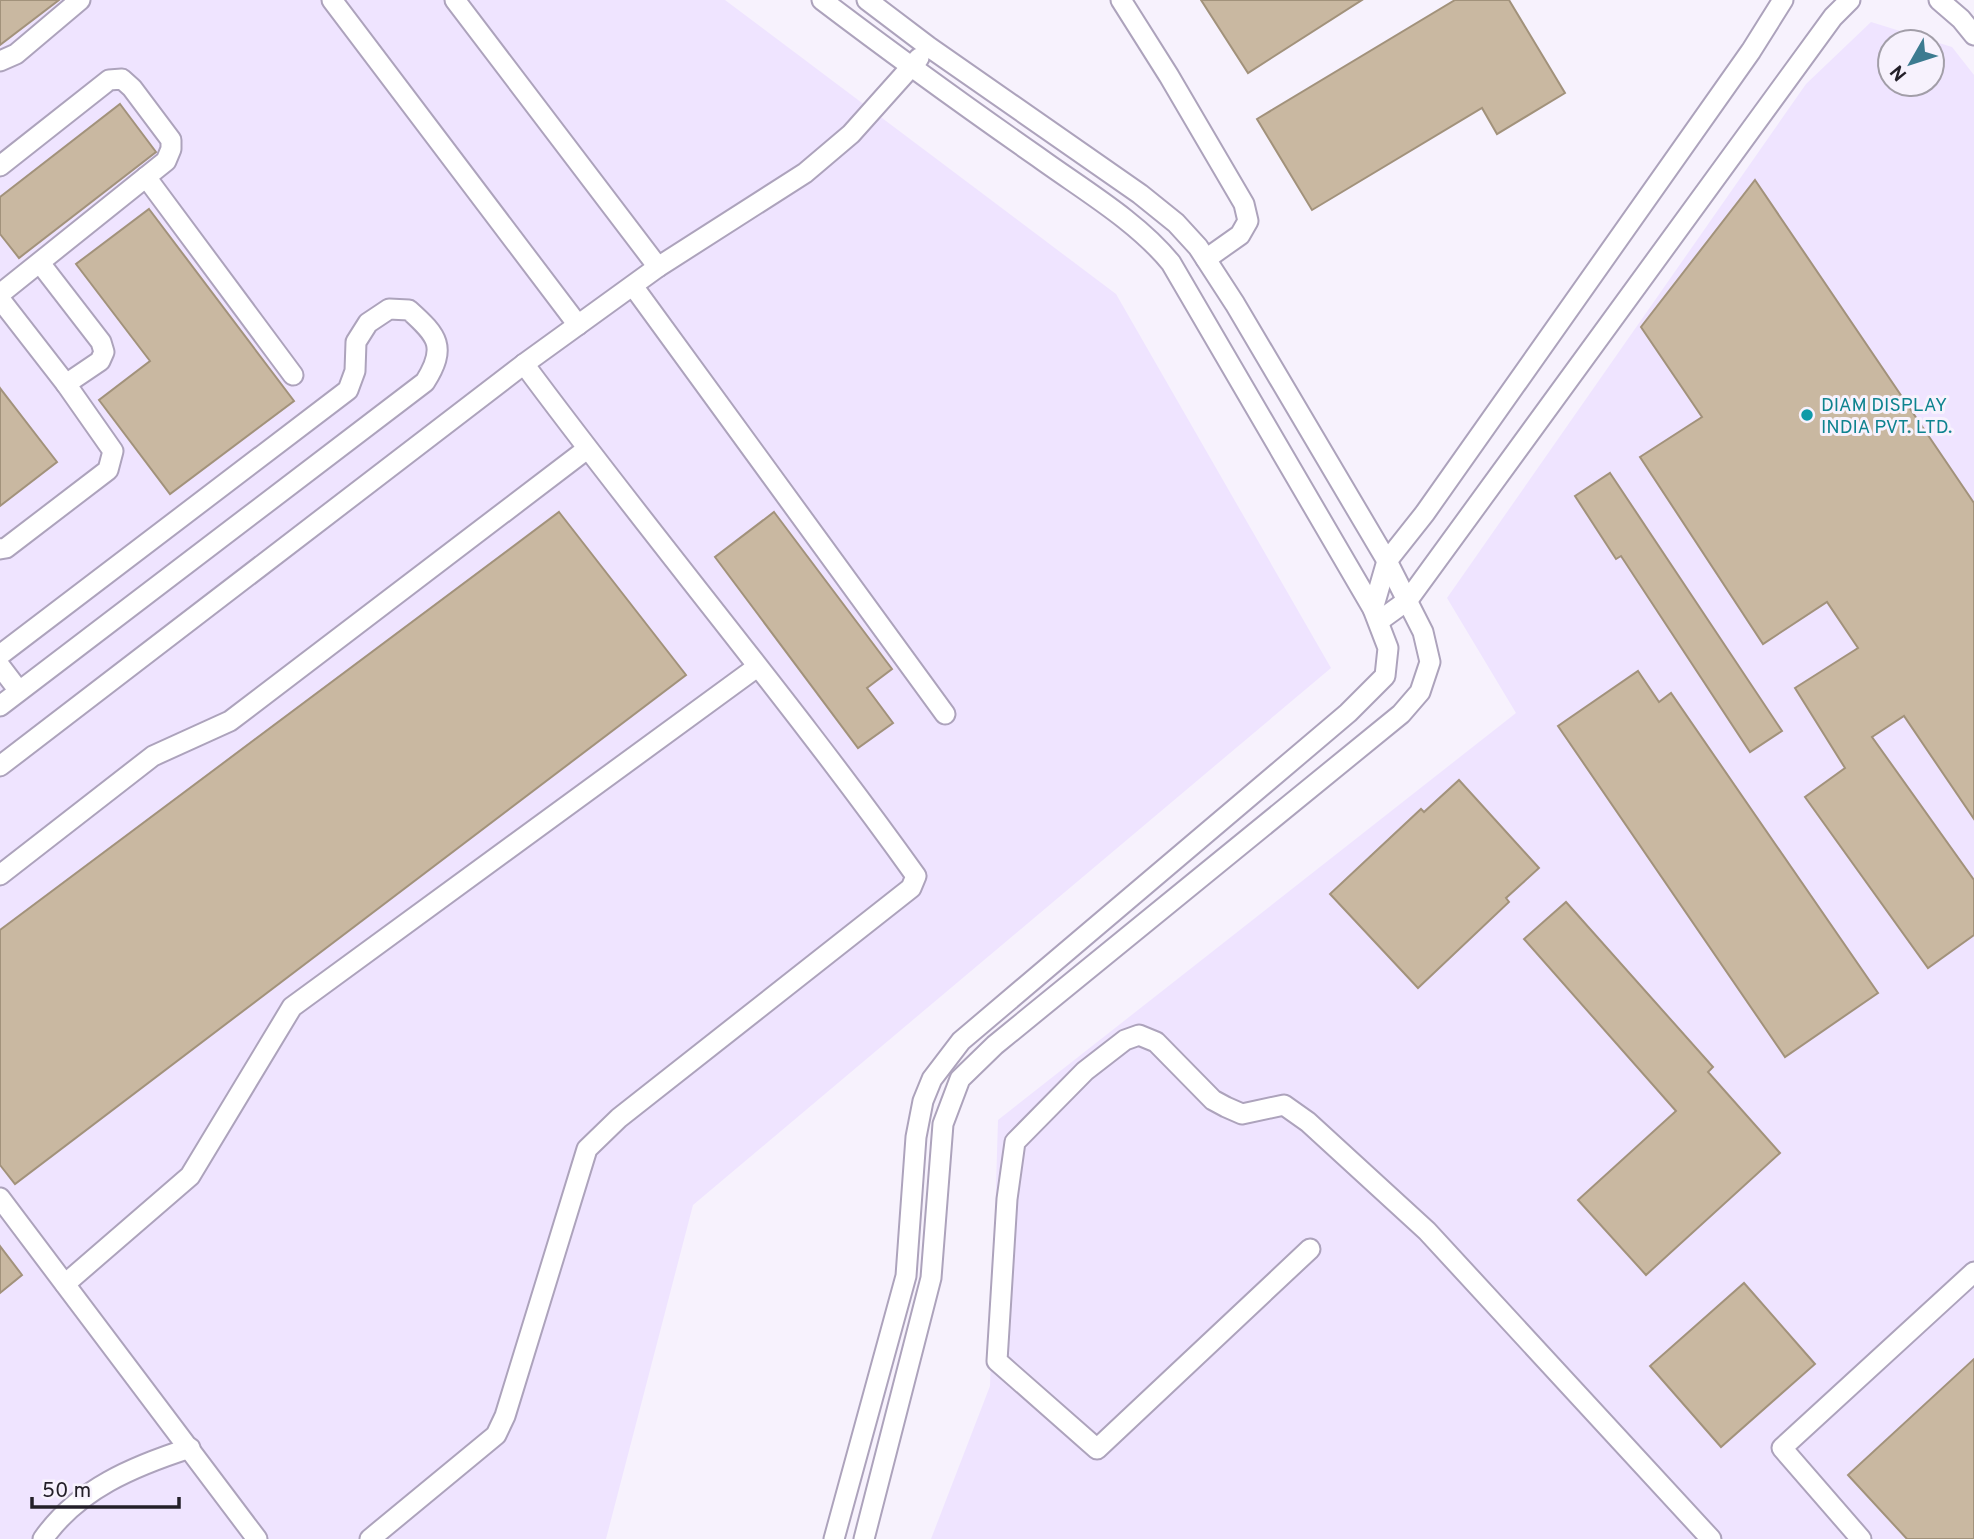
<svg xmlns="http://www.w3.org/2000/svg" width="1974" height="1539" font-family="Overpass,sans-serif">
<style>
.built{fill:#efe4ff;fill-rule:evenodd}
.building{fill:#c9b8a1;stroke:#a2927b;stroke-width:2}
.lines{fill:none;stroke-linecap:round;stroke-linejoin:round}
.minor-casing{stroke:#ada3bc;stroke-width:23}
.minor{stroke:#fff;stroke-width:19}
.culture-dot{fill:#0f9aa8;stroke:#f7f2fd;stroke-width:2.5}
.labels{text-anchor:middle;stroke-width:6;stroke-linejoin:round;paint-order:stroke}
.culture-label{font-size:19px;fill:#0d838f;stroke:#f7f2fd;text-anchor:start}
</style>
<rect width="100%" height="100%" fill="#f7f2fd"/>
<g class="built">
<path d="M0,0H725L1116,294L1331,668L693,1205L606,1539H0Z"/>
<path d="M1871,22L1952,47L1974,75V1539H931L990,1386L998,1120L1516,713L1447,598L1806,84ZM1890,42H1932V84H1890Z"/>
</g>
<g class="building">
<path d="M0,0H59L0,45Z"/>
<path d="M1201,0H1362L1248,73Z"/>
<path d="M1455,0H1509L1565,93L1497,134L1482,108L1312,210L1257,119Z"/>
<path d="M120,104L156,152L19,258L0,234V197Z"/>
<path d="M1755,180L1974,503V819L1904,716L1872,737L1974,880V935L1928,968L1805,797L1845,768L1795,688L1858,648L1827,602L1763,644L1640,457L1702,417L1641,327Z"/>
<path d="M149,209L294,401L170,494L99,400L150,361L76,264Z"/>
<path d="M0,388L57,462L0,506Z"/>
<path d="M1610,473L1782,731L1750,752L1621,556L1616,559L1575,496Z"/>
<path d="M559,512L686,675L15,1184L0,1165V930Z"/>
<path d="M774,512L892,669L867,688L893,723L858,748L715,557Z"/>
<path d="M1638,671L1659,702L1671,693L1878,993L1785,1057L1558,726Z"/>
<path d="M1459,780L1539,868L1506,898L1509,902L1418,988L1330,894L1421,809L1424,812Z"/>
<path d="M1566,902L1713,1067L1708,1072L1780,1153L1646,1275L1578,1200L1676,1111L1524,939Z"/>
<path d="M0,1246L22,1275L0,1293Z"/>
<path d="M1744,1283L1815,1364L1721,1447L1650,1366Z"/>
<path d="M1974,1359V1539H1907L1848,1475Z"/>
</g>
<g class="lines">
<g class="minor-casing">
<g id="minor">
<path d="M332,0L578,325"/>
<path d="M455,0L658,267"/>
<path d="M822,0C893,54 965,106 1038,157C1082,189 1137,221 1171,263L1373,609L1388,648L1385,676L1348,713L961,1041L932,1079L923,1101L916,1137L906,1276L834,1539"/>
<path d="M1121,0L1169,76L1244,204L1248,221L1240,235L1206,259"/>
<path d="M1939,0L1961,19L1974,35"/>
<path d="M0,61L16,54L80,0"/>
<path d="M0,166L109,80L122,79L132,88L171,140V149L166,161L0,294"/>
<path d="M146,177L293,375"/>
<path d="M40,263L101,342L104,352L100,361L66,384"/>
<path d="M633,286L945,714"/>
<path d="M0,299L66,384L113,451L108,470L6,548L0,549"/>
<path d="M1373,609L1387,561L1425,513L1751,51L1783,0"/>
<path d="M1379,621L1408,600L1833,17L1850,0"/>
<path d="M0,655L348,390L355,371L356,342L368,323L389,309L409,310C438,336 447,347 425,382L0,706"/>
<path d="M0,666L19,691"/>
<path d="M0,766L524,364L658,267L805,173L851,134L919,58"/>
<path d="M0,875L153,756L230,721L587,449"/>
<path d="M0,1198L257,1539"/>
<path d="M1310,1249L1097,1449L997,1361L1007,1199L1015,1142L1085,1071L1125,1040L1139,1035L1156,1042L1213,1100L1226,1107L1242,1114L1284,1105L1308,1122L1427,1231L1711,1539"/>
<path d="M65,1284L190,1176L292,1007L757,667"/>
<path d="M43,1539C78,1489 134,1466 190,1448"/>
<path d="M370,1539L496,1435L505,1416L587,1149L619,1118L911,888L916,876C791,701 652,537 524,364"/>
<path d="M864,1539L931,1278L943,1124L960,1079L995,1045L1401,714L1420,692L1430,662L1423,632L1387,561L1235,304L1198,247L1176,223L1140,194L929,47L867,0"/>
<path d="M1861,1539L1782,1448L1974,1272"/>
</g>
</g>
<use href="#minor" class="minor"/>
</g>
<circle class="culture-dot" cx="1807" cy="415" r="7"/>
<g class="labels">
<g class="culture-label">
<text x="1821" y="411">DIAM DISPLAY<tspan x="1821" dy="22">INDIA PVT. LTD.</tspan></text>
</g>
</g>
<g transform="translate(1911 63) rotate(231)"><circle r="33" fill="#f7f2fd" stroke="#a29ea8" stroke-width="2"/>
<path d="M0-5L12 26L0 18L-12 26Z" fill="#3c7b90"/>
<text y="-10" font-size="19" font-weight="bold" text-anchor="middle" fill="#231f28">N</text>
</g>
<path d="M32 1497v10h147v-10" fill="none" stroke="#231f28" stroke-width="3.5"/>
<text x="42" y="1497" font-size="21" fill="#231f28" stroke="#f7f2fd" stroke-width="5" paint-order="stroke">50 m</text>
</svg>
